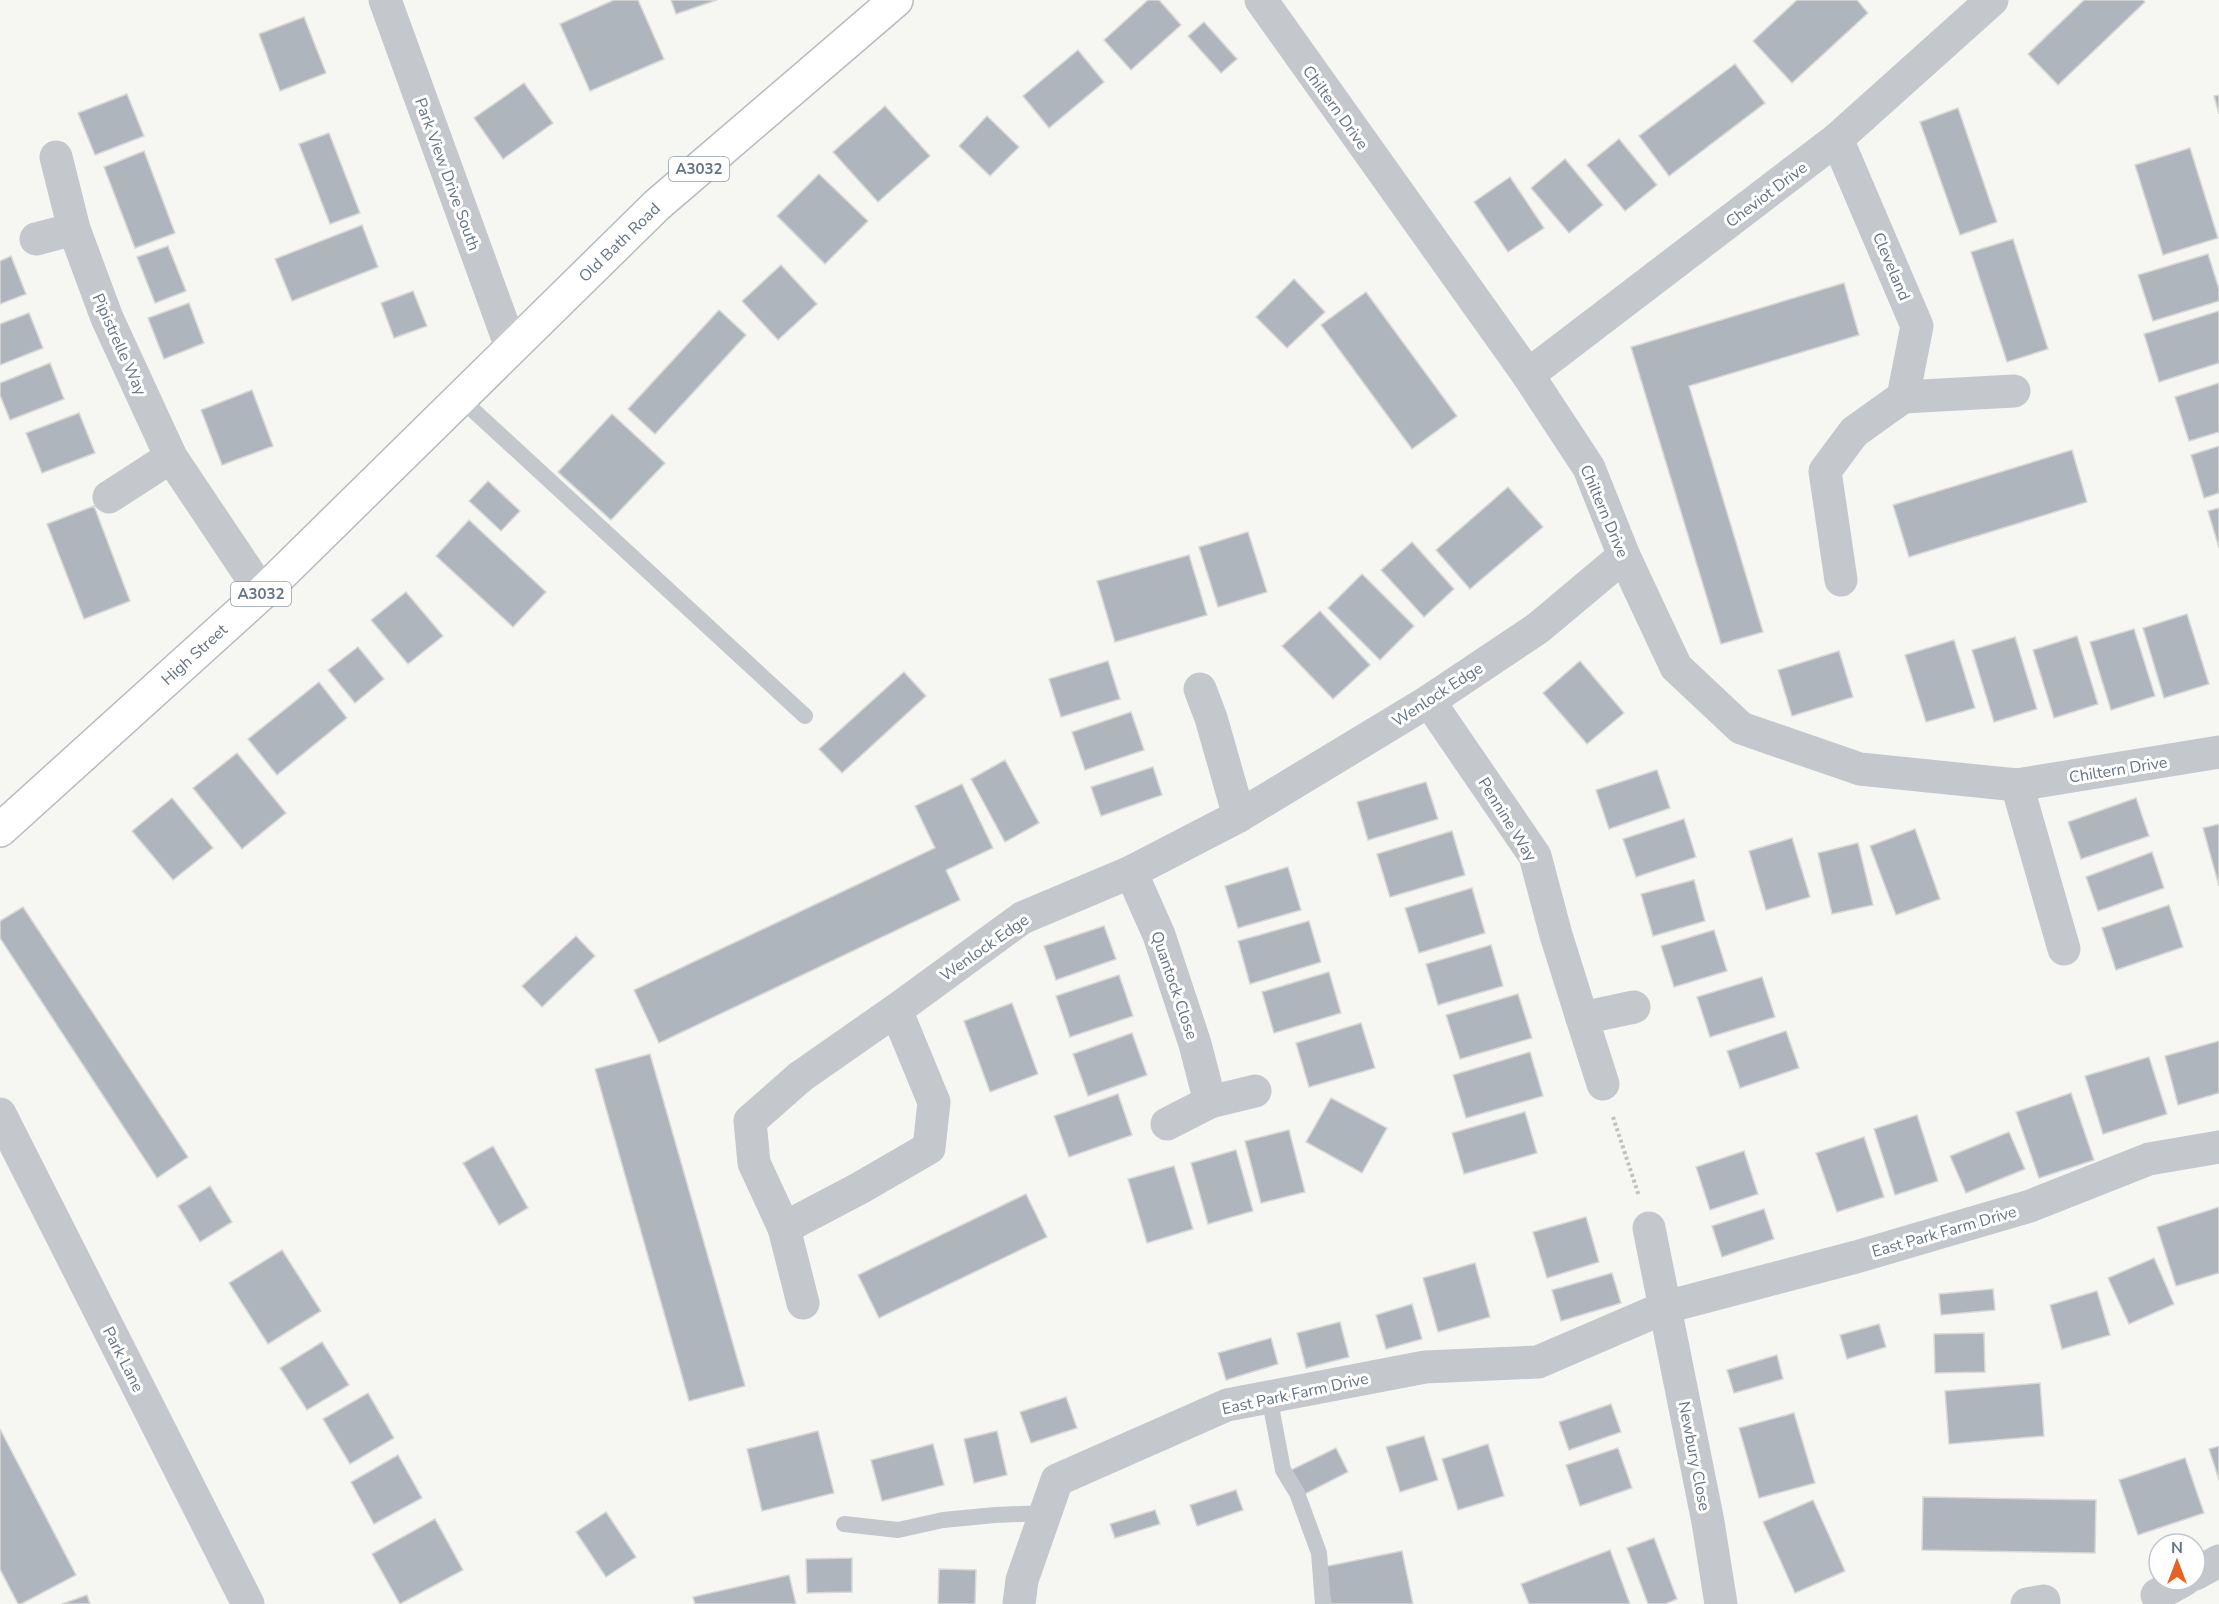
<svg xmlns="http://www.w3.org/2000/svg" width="2219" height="1604" font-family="'Nunito Sans',sans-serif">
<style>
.building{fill:#afb5bc;stroke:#d8d8d6;stroke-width:1.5}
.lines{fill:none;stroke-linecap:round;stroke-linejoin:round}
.primary-casing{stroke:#b7bbbf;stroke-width:36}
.path{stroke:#bec0c2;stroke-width:4;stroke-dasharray:3 3;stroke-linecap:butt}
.service{stroke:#c4c7cb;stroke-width:16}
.minor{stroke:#c4c7cb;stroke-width:33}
.primary{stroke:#fff;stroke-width:33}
.labels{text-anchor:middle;stroke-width:6;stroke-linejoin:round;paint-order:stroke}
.shield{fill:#fff;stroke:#939eaa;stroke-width:1.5}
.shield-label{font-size:15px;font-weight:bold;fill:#657485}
.street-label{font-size:16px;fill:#657485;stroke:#fff}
</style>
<rect width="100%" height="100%" fill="#f6f7f3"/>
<g class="building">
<path d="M614,0H638L664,59L590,91L560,24Z"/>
<path d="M671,0H717L676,14Z"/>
<path d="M1148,0H1159L1181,25L1131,70L1104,40Z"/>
<path d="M1797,0H1857L1868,13L1792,83L1753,41Z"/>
<path d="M2084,0H2143L2145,2L2058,85L2028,54Z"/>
<path d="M304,17L326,73L280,91L259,34Z"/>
<path d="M1204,22L1237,59L1221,73L1188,36Z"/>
<path d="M1078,50L1104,82L1049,128L1023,96Z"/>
<path d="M1735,64L1765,103L1669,176L1639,136Z"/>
<path d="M524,83L553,123L503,159L474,118Z"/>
<path d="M127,94L144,136L95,155L78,113Z"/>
<path d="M2219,95V114L2214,96Z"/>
<path d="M885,106L930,156L878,202L833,152Z"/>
<path d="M1958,108L1997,222L1960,235L1920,122Z"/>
<path d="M987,116L1019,147L990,176L959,146Z"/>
<path d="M329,133L360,213L330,224L299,144Z"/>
<path d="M1619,139L1657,185L1625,211L1587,165Z"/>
<path d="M2190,148L2218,238L2163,255L2135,165Z"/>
<path d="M144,151L175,233L135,248L104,167Z"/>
<path d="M1565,159L1603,205L1569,233L1531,188Z"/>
<path d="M819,174L868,221L825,264L777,216Z"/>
<path d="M1510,177L1544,228L1508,252L1474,202Z"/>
<path d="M362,225L378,267L292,301L275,259Z"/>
<path d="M2013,239L2048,349L2007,362L1971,252Z"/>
<path d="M168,246L186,291L155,303L137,257Z"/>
<path d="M2208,254L2219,289V301L2153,321L2138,275Z"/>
<path d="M11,256L26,294L0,304V261Z"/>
<path d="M781,265L817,304L778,340L742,301Z"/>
<path d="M1294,279L1325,312L1287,348L1256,317Z"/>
<path d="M1844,283L1859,335L1689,386L1763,632L1721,644L1631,347Z"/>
<path d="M413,291L427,326L394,338L381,303Z"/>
<path d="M1366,292L1457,416L1412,449L1321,325Z"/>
<path d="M189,303L204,343L164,359L148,318Z"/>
<path d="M719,310L746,335L655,434L628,409Z"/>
<path d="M2219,311V363L2159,382L2144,334Z"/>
<path d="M29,313L43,348L0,365V324Z"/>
<path d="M50,363L64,399L10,420L0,395V383Z"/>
<path d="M2219,383V432L2189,441L2175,397Z"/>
<path d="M252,390L273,446L222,465L201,410Z"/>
<path d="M79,413L95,453L42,473L26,433Z"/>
<path d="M612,414L665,463L611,520L558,472Z"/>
<path d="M2219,446V493L2204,498L2191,455Z"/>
<path d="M2072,450L2087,502L1909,557L1893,505Z"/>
<path d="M488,481L520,511L501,531L469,501Z"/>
<path d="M1508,487L1543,527L1470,589L1436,550Z"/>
<path d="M94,506L130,601L84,619L47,524Z"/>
<path d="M2219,508V548L2208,511Z"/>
<path d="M469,520L546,592L513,627L436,556Z"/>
<path d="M1248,532L1267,592L1218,607L1199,547Z"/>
<path d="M1412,542L1454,589L1424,617L1381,570Z"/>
<path d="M1189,555L1207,615L1115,642L1097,581Z"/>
<path d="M1362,574L1414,626L1380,660L1328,608Z"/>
<path d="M406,592L443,636L408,664L371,620Z"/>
<path d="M1320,611L1370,665L1333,699L1282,646Z"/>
<path d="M2187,614L2209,684L2164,698L2143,628Z"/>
<path d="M2134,629L2155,696L2111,710L2090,642Z"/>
<path d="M2077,636L2098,704L2054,718L2033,650Z"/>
<path d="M2015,637L2037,709L1994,722L1972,650Z"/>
<path d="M1954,640L1975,708L1926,722L1905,655Z"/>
<path d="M358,647L384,679L355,703L328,670Z"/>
<path d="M1839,651L1853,697L1792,716L1778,670Z"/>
<path d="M1108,661L1120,699L1061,717L1049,679Z"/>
<path d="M1580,661L1624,713L1587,744L1543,693Z"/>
<path d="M904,672L926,696L842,773L819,749Z"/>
<path d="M319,682L347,718L277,775L248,739Z"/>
<path d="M1131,712L1144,750L1085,770L1072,732Z"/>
<path d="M237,753L286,813L242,849L193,788Z"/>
<path d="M1005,760L1039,823L1005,842L971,779Z"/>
<path d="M1153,767L1162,795L1101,816L1091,787Z"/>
<path d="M1657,770L1670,808L1609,829L1596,790Z"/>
<path d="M1426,782L1438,819L1368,840L1357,802Z"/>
<path d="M962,784L993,848L946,870L960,900L659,1043L634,990L935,848L915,806Z"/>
<path d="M172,798L213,848L173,880L132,831Z"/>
<path d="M2136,798L2149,836L2081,859L2068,822Z"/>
<path d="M1684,819L1696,857L1636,877L1623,839Z"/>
<path d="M2219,824V886L2203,828Z"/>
<path d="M1915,829L1940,899L1896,915L1870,846Z"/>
<path d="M1452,831L1465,875L1390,897L1377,854Z"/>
<path d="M1792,838L1810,897L1766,910L1749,851Z"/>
<path d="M1858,843L1873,905L1832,914L1818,853Z"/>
<path d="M2152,852L2164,888L2098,911L2086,877Z"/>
<path d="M1288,867L1301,910L1238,928L1225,886Z"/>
<path d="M1694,880L1705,921L1653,936L1641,894Z"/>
<path d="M1472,888L1485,933L1419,953L1405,908Z"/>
<path d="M2169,905L2183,947L2116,970L2102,928Z"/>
<path d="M23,907L188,1157L157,1178L0,938V921Z"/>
<path d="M1309,921L1321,962L1250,984L1238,941Z"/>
<path d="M1104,926L1116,959L1056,980L1044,946Z"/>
<path d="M1714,930L1727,971L1674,987L1661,946Z"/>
<path d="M576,936L595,956L542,1007L522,986Z"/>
<path d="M1491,945L1503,986L1438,1005L1426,964Z"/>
<path d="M1329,972L1341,1013L1274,1033L1262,992Z"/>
<path d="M1119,975L1133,1016L1070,1037L1056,996Z"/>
<path d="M1762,977L1775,1017L1710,1037L1697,997Z"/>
<path d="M1518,994L1532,1038L1460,1059L1446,1015Z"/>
<path d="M1012,1003L1038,1074L990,1092L964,1021Z"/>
<path d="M1361,1023L1375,1068L1309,1087L1296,1043Z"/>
<path d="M1786,1031L1799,1068L1740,1088L1727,1051Z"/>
<path d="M1132,1033L1147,1075L1088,1096L1073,1054Z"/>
<path d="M2219,1041V1093L2178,1105L2165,1056Z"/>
<path d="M1530,1052L1543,1096L1466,1118L1453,1075Z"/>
<path d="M650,1054L745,1386L689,1401L595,1069Z"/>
<path d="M2149,1057L2167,1114L2103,1134L2085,1076Z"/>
<path d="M2071,1093L2094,1160L2039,1178L2016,1112Z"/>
<path d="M1118,1094L1132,1135L1069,1157L1054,1116Z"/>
<path d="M1331,1098L1387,1128L1362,1173L1306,1142Z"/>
<path d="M1525,1112L1537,1153L1464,1174L1452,1133Z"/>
<path d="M1917,1115L1938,1181L1895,1195L1874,1129Z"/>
<path d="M1289,1130L1305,1192L1261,1203L1245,1141Z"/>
<path d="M2009,1132L2025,1169L1966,1193L1950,1156Z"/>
<path d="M1864,1137L1884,1197L1837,1212L1816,1153Z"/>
<path d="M493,1146L528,1208L499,1225L463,1163Z"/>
<path d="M1236,1150L1253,1211L1208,1224L1191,1163Z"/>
<path d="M1744,1151L1758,1194L1710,1210L1696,1167Z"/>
<path d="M1174,1166L1193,1229L1147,1243L1128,1179Z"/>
<path d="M210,1186L232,1222L200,1242L178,1206Z"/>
<path d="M1026,1194L1047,1237L879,1318L858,1275Z"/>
<path d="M2219,1207V1273L2176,1286L2157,1227Z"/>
<path d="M1764,1209L1774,1239L1722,1257L1712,1226Z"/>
<path d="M1586,1217L1599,1262L1547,1278L1533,1232Z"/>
<path d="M282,1250L321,1311L268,1344L229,1283Z"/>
<path d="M2154,1258L2174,1304L2129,1324L2108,1278Z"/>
<path d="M1475,1263L1490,1317L1438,1332L1423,1278Z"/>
<path d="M1612,1273L1621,1303L1561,1321L1552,1290Z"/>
<path d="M1993,1289L1995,1310L1941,1315L1939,1294Z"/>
<path d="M2097,1291L2110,1335L2062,1349L2050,1305Z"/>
<path d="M1412,1304L1422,1339L1386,1349L1376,1315Z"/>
<path d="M1340,1322L1349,1357L1306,1368L1297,1333Z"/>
<path d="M1879,1324L1886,1347L1847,1359L1840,1335Z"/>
<path d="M1984,1333L1985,1372L1935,1373L1934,1334Z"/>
<path d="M1271,1338L1278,1364L1226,1380L1218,1353Z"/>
<path d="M322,1342L349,1385L307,1410L280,1368Z"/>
<path d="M1777,1355L1783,1379L1734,1393L1727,1370Z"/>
<path d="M2040,1383L2044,1436L1949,1444L1945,1391Z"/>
<path d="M368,1393L394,1438L350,1464L323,1419Z"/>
<path d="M1066,1397L1077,1428L1031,1443L1020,1412Z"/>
<path d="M1611,1404L1621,1432L1569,1450L1559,1422Z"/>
<path d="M1794,1413L1815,1483L1759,1498L1739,1428Z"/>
<path d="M0,1429L76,1575L21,1604H18L0,1569Z"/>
<path d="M818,1431L834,1493L762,1511L747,1449Z"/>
<path d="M997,1431L1007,1475L974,1483L964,1439Z"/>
<path d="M1424,1436L1438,1480L1400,1492L1386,1447Z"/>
<path d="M933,1444L944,1485L882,1501L871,1460Z"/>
<path d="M1488,1444L1504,1496L1458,1510L1442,1459Z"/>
<path d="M2219,1446V1480L2209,1449Z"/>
<path d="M1336,1448L1348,1472L1303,1495L1291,1470Z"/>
<path d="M1618,1448L1632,1488L1580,1506L1566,1465Z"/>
<path d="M398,1455L422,1498L374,1524L351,1482Z"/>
<path d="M2185,1458L2204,1513L2138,1535L2119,1480Z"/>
<path d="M1236,1490L1243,1510L1197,1526L1190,1505Z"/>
<path d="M1923,1497L2096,1500L2095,1553L1922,1550Z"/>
<path d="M1813,1500L1845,1571L1795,1593L1763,1522Z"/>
<path d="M1155,1510L1160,1524L1115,1538L1110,1524Z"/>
<path d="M606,1512L636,1557L606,1577L576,1532Z"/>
<path d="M435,1519L463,1570L400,1604L372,1554Z"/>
<path d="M1654,1538L1677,1599L1665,1604H1648L1627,1548Z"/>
<path d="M1610,1550L1630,1604H1529L1521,1584Z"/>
<path d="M1402,1551L1413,1604H1331L1323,1567Z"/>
<path d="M852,1558V1592L807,1593L806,1559Z"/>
<path d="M939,1569L976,1570L975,1604H938Z"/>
<path d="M789,1575L796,1604H695L693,1597Z"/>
<path d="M87,1595L90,1604H62Z"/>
</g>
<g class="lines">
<g class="primary-casing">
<path id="primary" d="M0,830L262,593L657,205L896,0"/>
</g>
<path class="path" d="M1613,1117L1639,1196"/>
<g class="service">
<path d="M460,398L805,716"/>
<path d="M1269,1396L1283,1470L1297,1493L1319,1553L1323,1604"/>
<path d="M844,1524L898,1530L943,1520L995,1515L1046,1513"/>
</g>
<g class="minor">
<path d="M385,0L511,347"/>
<path d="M1261,0L1528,375L1589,468L1624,556L1676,667L1741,728L1860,769L2017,785L2219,752"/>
<path d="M1837,139L1917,326L1903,397L1854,432L1825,471L1841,580"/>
<path d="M56,157L74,229L107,318L171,457L262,593"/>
<path d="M36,239L74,229"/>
<path d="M1528,375L1837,139L1992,0"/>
<path d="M1903,397L2014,391"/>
<path d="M109,497L171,457"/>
<path d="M1200,689L1211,718L1239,816"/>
<path d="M1429,701L1535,856L1556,935L1582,1018L1634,1007"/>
<path d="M2017,785L2064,949"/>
<path d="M1131,872L1159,935L1195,1044L1210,1102L1255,1091"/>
<path d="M1582,1018L1603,1084"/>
<path d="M0,1114L248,1604"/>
<path d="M1167,1124L1210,1102"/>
<path d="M784,1228L754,1163L750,1121L800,1077L896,1010"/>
<path d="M1649,1228L1708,1522L1721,1604"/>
<path d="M803,1303L784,1228L860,1188L929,1148L934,1102L896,1010L1022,918L1131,872L1239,816L1429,701L1538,628L1624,556"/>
<path d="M2195,1574L2219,1561"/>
<path d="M2157,1595L2184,1580"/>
<path d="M1019,1604L1022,1580L1057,1480L1227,1405L1425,1367L1538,1362L1666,1307L1856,1257L2030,1206L2149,1159L2219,1147"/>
<path d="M2027,1604L2044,1601"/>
</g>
<use href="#primary" class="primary"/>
</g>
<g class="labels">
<g class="shield">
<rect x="669" y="157" width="60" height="24" rx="4.5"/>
<rect x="231" y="582" width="60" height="24" rx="4.5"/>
</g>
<g class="shield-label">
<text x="699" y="174">A3032</text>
<text x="261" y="599">A3032</text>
</g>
<g class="street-label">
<text transform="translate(1336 107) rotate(54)" y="6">Chiltern Drive</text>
<text transform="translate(448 174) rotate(70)" y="6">Park View Drive South</text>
<text transform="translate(1766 194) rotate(-37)" y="6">Cheviot Drive</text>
<text transform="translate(619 242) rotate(-44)" y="6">Old Bath Road</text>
<text transform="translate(1892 266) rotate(67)" y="6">Cleveland</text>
<text transform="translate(120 344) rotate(66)" y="6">Pipistrelle Way</text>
<text transform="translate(1605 511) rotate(67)" y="6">Chiltern Drive</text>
<text transform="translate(194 654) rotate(-42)" y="6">High Street</text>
<text transform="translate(1437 694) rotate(-33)" y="6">Wenlock Edge</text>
<text transform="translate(2118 769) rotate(-9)" y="6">Chiltern Drive</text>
<text transform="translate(1508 819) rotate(58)" y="6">Pennine Way</text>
<text transform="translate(984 947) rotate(-35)" y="6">Wenlock Edge</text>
<text transform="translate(1175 985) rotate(71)" y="6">Quantock Close</text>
<text transform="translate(1944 1231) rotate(-16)" y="6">East Park Farm Drive</text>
<text transform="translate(124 1359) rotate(63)" y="6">Park Lane</text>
<text transform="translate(1295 1393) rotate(-12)" y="6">East Park Farm Drive</text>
<text transform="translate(1695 1456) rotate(79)" y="6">Newbury Close</text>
</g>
</g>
<g transform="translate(2177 1562)"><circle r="28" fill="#ffffff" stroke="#c1c7ce" stroke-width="1.5"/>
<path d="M0-4.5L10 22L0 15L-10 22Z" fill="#e86222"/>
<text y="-9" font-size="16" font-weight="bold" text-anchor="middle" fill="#657485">N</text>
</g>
</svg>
